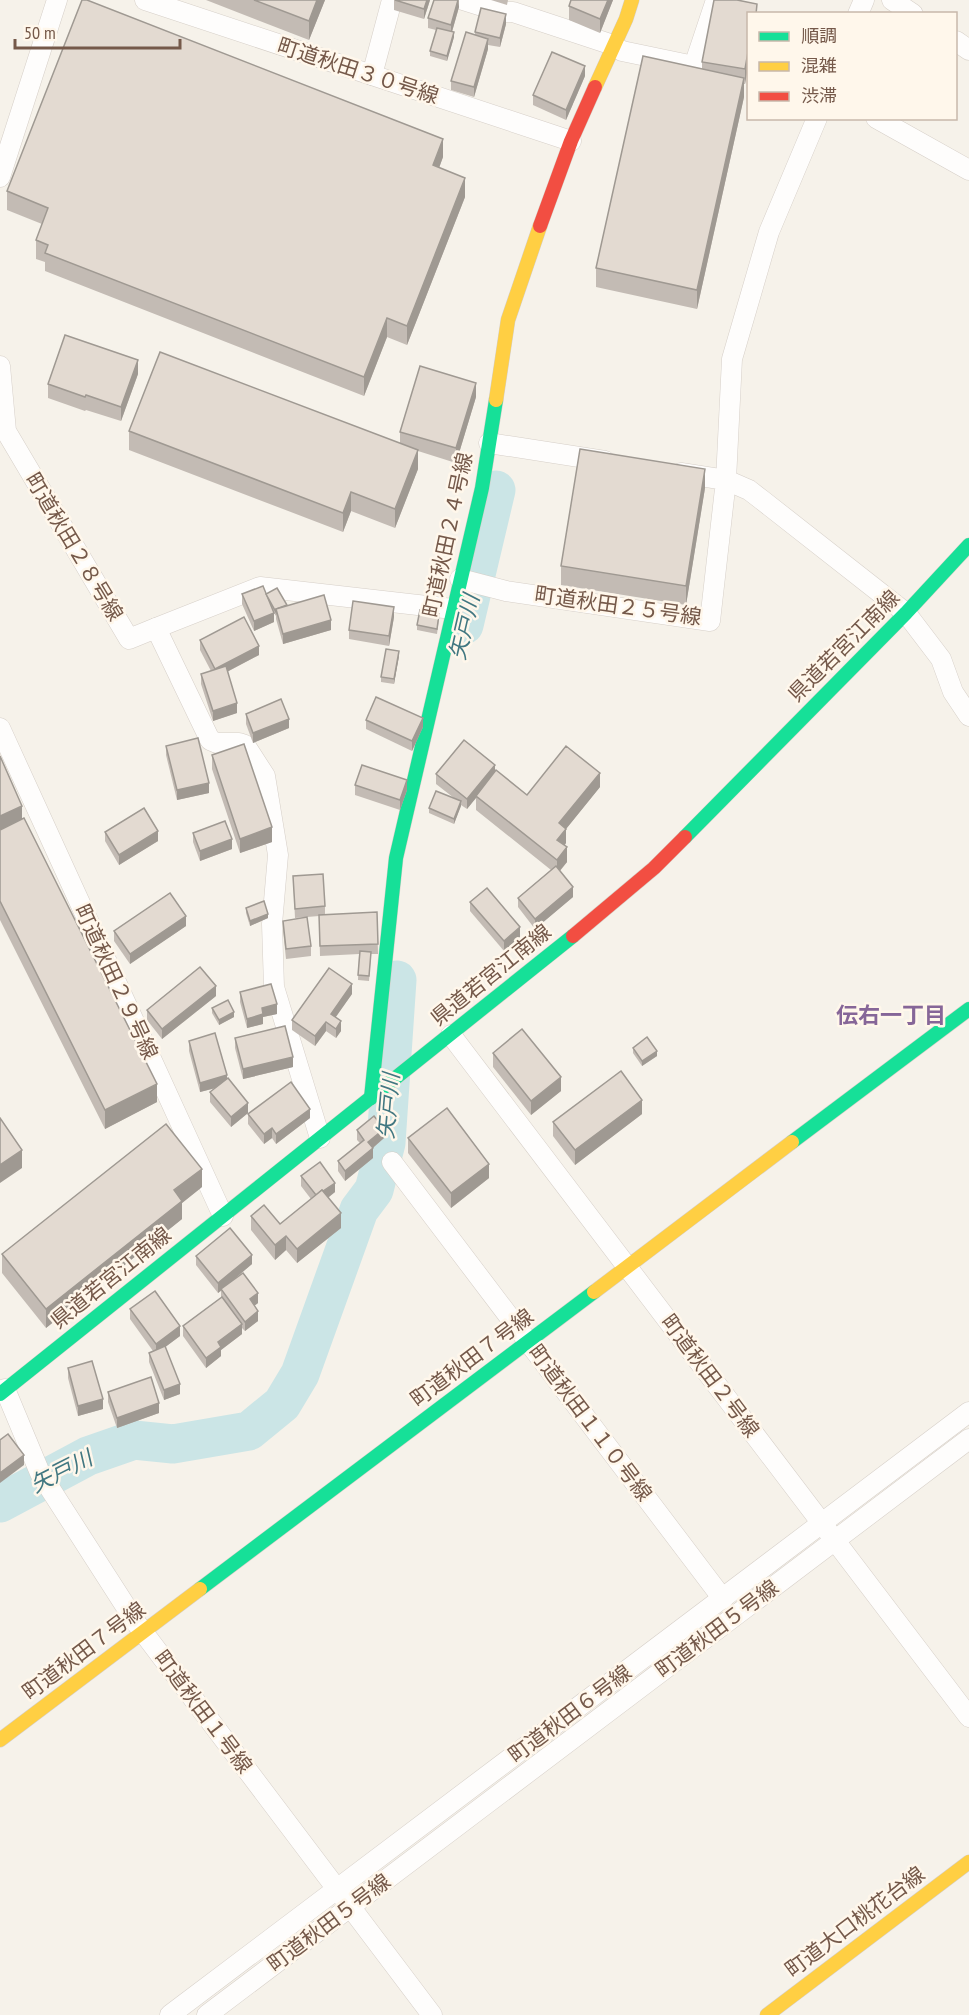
<svg xmlns="http://www.w3.org/2000/svg" width="969" height="2015" font-family="'PT Sans Narrow','Noto Sans JP',sans-serif">
<style>
.lines{fill:none;stroke-linecap:round;stroke-linejoin:round}
.river{stroke:#cbe5e6;stroke-width:39}
.street-casing{stroke:#d6cfc8;stroke-width:21}
.fast-casing{stroke:#d5cec6;stroke-width:15}
.slow-casing{stroke:#d5cec6;stroke-width:15}
.jam-casing{stroke:#d5cec6;stroke-width:15}
.street{stroke:#fefdfc;stroke-width:20}
.fast{stroke:#16e098;stroke-width:14}
.slow{stroke:#ffcf43;stroke-width:14}
.jam{stroke:#f24e42;stroke-width:14}
.wall{fill:#c3bbb4}
.shaded-wall{fill:#9f9992}
.building{fill:#e3dad1;stroke:#9f9992;stroke-width:1.5}
.labels{text-anchor:middle;stroke-width:5;stroke-linejoin:round;paint-order:stroke}
.street-label{font-size:21px;fill:#75594a;stroke:#fff7eb}
.water-label{font-size:22px;font-style:italic;fill:#417781;stroke:#fff7eb}
.neighbourhood-label{font-size:22px;font-weight:bold;fill:#866698;stroke:#fff7eb}
</style>
<rect width="100%" height="100%" fill="#f6f2ea"/>
<g class="lines">
<g class="river">
<path d="M464,625L496,490"/>
<path d="M0,1503L88,1456L134,1440L173,1444L249,1431L282,1404L300,1374L359,1210L374,1190L386,1143L397,980"/>
</g>
<g class="street-casing">
<g id="street">
<path d="M145,0L571,141"/>
<path d="M463,0L501,12H513L613,45L622,51L694,66L716,0"/>
<path d="M892,0L913,14"/>
<path d="M858,14L864,0"/>
<path d="M956,41L969,50"/>
<path d="M372,75L392,0"/>
<path d="M817,118L769,232L732,359L726,480L749,490L762,500L906,613L941,659L953,692L969,716"/>
<path d="M876,118L969,170"/>
<path d="M0,177L57,0"/>
<path d="M0,366L6,431L129,639L156,628L210,740L217,743H239L245,745L265,776L278,855L272,924L274,987L320,1138"/>
<path d="M489,443L605,461"/>
<path d="M460,579L506,591L710,621L726,480L681,473"/>
<path d="M156,628L260,587L453,609"/>
<path d="M0,728L223,1216"/>
<path d="M451,1035L969,1717"/>
<path d="M392,1162L723,1599"/>
<path d="M5,1389L40,1473L137,1624L432,2015"/>
<path d="M170,2015L969,1412"/>
<path d="M207,2015L969,1439"/>
</g>
</g>
<g class="fast-casing">
<g id="fast">
<path d="M685,837L906,613L969,545"/>
<path d="M371,1098L396,858L482,488L496,400"/>
<path d="M792,1142L969,1009"/>
<path d="M0,1394L573,936"/>
<path d="M200,1589L594,1292"/>
</g>
</g>
<g class="slow-casing">
<g id="slow">
<path d="M595,87L626,19L632,0"/>
<path d="M496,400L508,320L540,226"/>
<path d="M594,1292L792,1142"/>
<path d="M0,1740L200,1589"/>
<path d="M767,2015L969,1862"/>
</g>
</g>
<g class="jam-casing">
<g id="jam">
<path d="M540,226L571,141L595,87"/>
<path d="M573,936L654,868L685,837"/>
</g>
</g>
<use href="#street" class="street"/>
<use href="#fast" class="fast"/>
<use href="#slow" class="slow"/>
<use href="#jam" class="jam"/>
</g>
<g class="wall">
<path d="M206,0H325L309,40Z"/>
<path d="M394,0H430L424,19L394,10Z"/>
<path d="M459,0V7L452,32L454,37L447,61L430,56V51L436,30L428,28V18Z"/>
<path d="M491,0H508L507,5Z"/>
<path d="M571,0H613L600,33L569,20V6Z"/>
<path d="M714,0H737L757,4V14H748V67L745,84H744V97L697,309L596,287V268L643,56L702,69V62Z"/>
<path d="M506,24L500,47L488,45V49L474,97L451,90V81L475,35V32Z"/>
<path d="M585,76L566,120L533,105V95Z"/>
<path d="M443,157L439,168L465,197L407,345L387,337L364,396L45,271V262L36,259V240L42,224L7,210V191Z"/>
<path d="M138,374L121,421L86,410L85,411L48,398V384Z"/>
<path d="M476,397L456,463L418,451V469L395,528L351,511L343,532L129,450V431L400,444V432Z"/>
<path d="M705,488L686,605L561,585V566Z"/>
<path d="M242,594H266L331,630L283,644L276,619V616L274,613V622L254,631L242,604Z"/>
<path d="M394,617L389,646L349,639V630Z"/>
<path d="M439,619L437,634L417,630V625Z"/>
<path d="M200,640L259,655L227,672L237,713L213,721L201,684V674L211,671L200,650Z"/>
<path d="M399,656L394,684L381,682V677Z"/>
<path d="M246,714L289,728L253,743L246,724Z"/>
<path d="M366,720L423,727L412,751L366,729Z"/>
<path d="M166,746L209,793L177,800L166,755Z"/>
<path d="M212,755L272,842L240,853L212,769Z"/>
<path d="M0,756L22,819L157,1102L105,1129L0,920Z"/>
<path d="M495,772L527,795L600,787L566,829V843L565,845L567,862L560,871L573,897L535,929L518,907V898L551,870L476,810V797L467,809L461,805L454,824L429,813V808L454,798L436,784V774Z"/>
<path d="M355,785L407,790L400,810L355,795Z"/>
<path d="M105,832L158,841L119,865L105,841Z"/>
<path d="M193,833L232,849L200,861L193,842Z"/>
<path d="M293,876L325,906V915L377,912L378,954H371L369,981L358,980L359,954L320,956L319,916L307,917L311,946V956L286,959L283,930V921L307,917L295,918Z"/>
<path d="M470,902L520,937L504,951L470,911Z"/>
<path d="M246,908L268,918L250,926L246,913Z"/>
<path d="M186,926L130,964L114,941V931Z"/>
<path d="M240,992L277,1014L263,1017V1024L247,1028L240,1002Z"/>
<path d="M352,994L335,1017L341,1031L336,1038L326,1031L315,1046L292,1030V1020Z"/>
<path d="M216,996L162,1039L147,1020V1010Z"/>
<path d="M212,1008L234,1017L219,1025L212,1013Z"/>
<path d="M235,1038L293,1067L243,1079L235,1048Z"/>
<path d="M189,1041L227,1079L248,1113L231,1127L210,1102V1092L216,1088L200,1092L189,1051Z"/>
<path d="M633,1048L657,1056L642,1066L633,1053Z"/>
<path d="M493,1053L561,1091L531,1115L493,1067Z"/>
<path d="M248,1114L310,1118L276,1144L272,1138L264,1144L248,1124Z"/>
<path d="M642,1114L575,1165L553,1136V1122Z"/>
<path d="M357,1130L384,1138L373,1148V1158L345,1181L338,1171V1161L360,1143L357,1140Z"/>
<path d="M408,1138L489,1178L451,1208L408,1153Z"/>
<path d="M301,1176L335,1192L328,1198L341,1228L297,1263L286,1250L275,1260L251,1230V1216L280,1224L311,1199L301,1186Z"/>
<path d="M202,1187L182,1203V1219L46,1328L2,1273V1254Z"/>
<path d="M196,1256L252,1264L234,1279L258,1303L254,1306L258,1321L245,1331L242,1328V1334L221,1350V1356L206,1368L183,1336V1326L221,1298V1291L218,1293L196,1265Z"/>
<path d="M130,1309L180,1336L165,1347L180,1394L164,1400L149,1362V1353L153,1351L130,1319Z"/>
<path d="M68,1368L103,1409L78,1416L68,1378Z"/>
<path d="M108,1392L159,1413L117,1428L108,1402Z"/>
</g>
<g class="shaded-wall">
<path d="M317,0H325L309,40V21Z"/>
<path d="M427,0H430L424,19V9Z"/>
<path d="M458,0L459,7L451,35V25Z"/>
<path d="M608,0H613L600,33V19Z"/>
<path d="M506,14V24L500,47V38Z"/>
<path d="M454,32V37L447,61V56Z"/>
<path d="M488,39V49L474,97V87Z"/>
<path d="M748,52V67L745,84V69Z"/>
<path d="M585,66V76L566,120V110Z"/>
<path d="M744,78V97L697,309V290Z"/>
<path d="M443,139V157L433,184V165Z"/>
<path d="M465,178V197L407,345V326Z"/>
<path d="M387,318V337L364,396V377Z"/>
<path d="M138,360V374L121,421V407Z"/>
<path d="M476,383V397L456,463V448Z"/>
<path d="M418,450V469L395,528V509Z"/>
<path d="M705,469V488L686,605V586Z"/>
<path d="M351,492V511L343,532V513Z"/>
<path d="M394,607V617L389,646V636Z"/>
<path d="M274,613V622L254,631V621Z"/>
<path d="M331,620V630L283,644V634Z"/>
<path d="M259,646V655L215,678V669Z"/>
<path d="M399,651V656L394,684V679Z"/>
<path d="M237,703V713L213,721V711Z"/>
<path d="M423,718V727L412,751V741Z"/>
<path d="M289,719V728L253,743V733Z"/>
<path d="M495,765V775L467,809V799Z"/>
<path d="M600,773V787L566,829V843L557,854V840L559,823Z"/>
<path d="M407,780V790L400,810V800Z"/>
<path d="M209,783V793L177,800V790Z"/>
<path d="M461,801V806L454,824V819Z"/>
<path d="M22,806V825L0,835V816Z"/>
<path d="M272,827V842L240,853V839Z"/>
<path d="M158,831V841L119,865V855Z"/>
<path d="M232,839V849L200,861V851Z"/>
<path d="M567,847V862L557,874V860Z"/>
<path d="M573,887V897L535,929V919Z"/>
<path d="M268,914V918L250,926V921Z"/>
<path d="M186,916V926L130,964V954Z"/>
<path d="M520,927V937L504,951V941Z"/>
<path d="M352,984V994L331,1024V1014Z"/>
<path d="M216,986V996L162,1039V1029Z"/>
<path d="M277,1004V1014L263,1017V1024L247,1028V1019L262,1008Z"/>
<path d="M234,1012V1017L219,1025V1020Z"/>
<path d="M341,1021V1031L336,1038V1029Z"/>
<path d="M326,1022V1031L315,1046V1036Z"/>
<path d="M657,1051V1056L642,1066V1061Z"/>
<path d="M293,1057V1067L243,1079V1069Z"/>
<path d="M227,1075V1085L200,1092V1083Z"/>
<path d="M561,1077V1091L531,1115V1101Z"/>
<path d="M157,1084V1102L105,1129V1110Z"/>
<path d="M642,1100V1114L575,1165V1150Z"/>
<path d="M248,1103V1113L231,1127V1117Z"/>
<path d="M310,1109V1118L276,1144V1134Z"/>
<path d="M272,1128V1138L264,1144V1134Z"/>
<path d="M384,1129V1138L368,1152V1142Z"/>
<path d="M373,1148V1158L345,1181V1171Z"/>
<path d="M22,1150V1168L0,1183V1165Z"/>
<path d="M489,1164V1178L451,1208V1193Z"/>
<path d="M202,1169V1187L182,1203V1219L46,1328V1309L174,1190Z"/>
<path d="M335,1183V1192L317,1206V1196Z"/>
<path d="M341,1213V1228L297,1263V1249Z"/>
<path d="M286,1236V1250L275,1260V1245Z"/>
<path d="M252,1255V1264L218,1293V1283Z"/>
<path d="M258,1293V1303L250,1309V1299Z"/>
<path d="M258,1311V1321L245,1331V1322Z"/>
<path d="M242,1324V1334L221,1350V1356L206,1368V1358L218,1342Z"/>
<path d="M180,1326V1336L156,1354V1344Z"/>
<path d="M180,1384V1394L164,1400V1390Z"/>
<path d="M103,1399V1409L78,1416V1406Z"/>
<path d="M159,1403V1413L117,1428V1418Z"/>
<path d="M24,1455V1465L0,1483V1473Z"/>
</g>
<g class="building">
<path d="M82,0H87L443,139L433,165L465,178L407,326L387,318L364,377L45,253L48,245L36,240L48,208L7,191Z"/>
<path d="M254,0H317L309,21Z"/>
<path d="M395,0H427L424,9Z"/>
<path d="M434,0H458L451,25L428,18Z"/>
<path d="M571,0H608L600,19L569,6Z"/>
<path d="M714,0H737L757,4L756,14H748V52L745,69L702,62Z"/>
<path d="M481,8L506,14L500,38L475,32Z"/>
<path d="M437,28L454,32L447,56L430,51Z"/>
<path d="M466,32L488,39L474,87L451,81Z"/>
<path d="M552,52L585,66L566,110L533,95Z"/>
<path d="M643,56L744,78L697,290L596,268Z"/>
<path d="M65,335L138,360L121,407L86,395L85,397L48,384Z"/>
<path d="M160,352L418,450L395,509L351,492L343,513L129,431Z"/>
<path d="M420,366L476,383L456,448L400,432Z"/>
<path d="M580,449L705,469L686,586L561,566Z"/>
<path d="M263,586L274,613L254,621L242,594Z"/>
<path d="M277,588L287,605L276,609V612L266,594Z"/>
<path d="M324,595L331,620L283,634L276,609Z"/>
<path d="M353,601L394,607L389,636L349,630Z"/>
<path d="M420,610L439,614L437,629L417,625Z"/>
<path d="M244,617L259,646L215,669L200,640Z"/>
<path d="M386,649L399,651L394,679L381,677Z"/>
<path d="M226,666L237,703L213,711L201,674Z"/>
<path d="M376,697L423,718L412,741L366,720Z"/>
<path d="M281,699L289,719L253,733L246,714Z"/>
<path d="M198,738L209,783L177,790L166,746Z"/>
<path d="M464,740L495,765L467,799L436,774Z"/>
<path d="M244,744L272,827L240,839L212,755Z"/>
<path d="M566,746L600,773L559,823L566,829L557,840L567,847L557,860L476,796L496,770L527,795Z"/>
<path d="M0,756L22,806L0,816Z"/>
<path d="M362,765L407,780L400,800L355,785Z"/>
<path d="M436,791L461,801L454,819L429,808Z"/>
<path d="M144,808L158,831L119,855L105,832Z"/>
<path d="M24,818L157,1084L105,1110L0,901V830Z"/>
<path d="M225,821L232,839L200,851L193,833Z"/>
<path d="M556,866L573,887L535,919L518,898Z"/>
<path d="M323,874L325,906L295,909L293,876Z"/>
<path d="M487,888L520,927L504,941L470,902Z"/>
<path d="M170,893L186,916L130,954L114,931Z"/>
<path d="M264,901L268,914L250,921L246,908Z"/>
<path d="M377,912L378,944L320,946L319,915Z"/>
<path d="M307,917L311,946L286,949L283,921Z"/>
<path d="M360,951L371,952L369,976L358,975Z"/>
<path d="M200,967L216,986L162,1029L147,1010Z"/>
<path d="M329,968L352,984L331,1014L341,1021L336,1029L326,1022L315,1036L292,1020Z"/>
<path d="M271,984L277,1004L262,1008L263,1014L247,1019L240,992Z"/>
<path d="M228,1000L234,1012L219,1020L212,1008Z"/>
<path d="M285,1026L293,1057L243,1069L235,1038Z"/>
<path d="M522,1029L561,1077L531,1101L493,1053Z"/>
<path d="M215,1033L227,1075L200,1083L189,1041Z"/>
<path d="M647,1037L657,1051L642,1061L633,1048Z"/>
<path d="M621,1071L642,1100L575,1150L553,1122Z"/>
<path d="M228,1078L248,1103L231,1117L210,1092Z"/>
<path d="M291,1082L310,1109L276,1134L272,1128L264,1134L248,1114Z"/>
<path d="M447,1108L489,1164L451,1193L408,1138Z"/>
<path d="M374,1116L384,1129L368,1142L373,1148L345,1171L338,1161L364,1140L357,1130Z"/>
<path d="M0,1118L22,1150L0,1165Z"/>
<path d="M166,1124L202,1169L174,1190L182,1201L46,1309L2,1254Z"/>
<path d="M320,1162L335,1183L323,1191L322,1190L316,1195L301,1176Z"/>
<path d="M322,1190L341,1213L297,1249L286,1236L275,1245L251,1216L264,1205L280,1224Z"/>
<path d="M230,1228L252,1255L218,1283L196,1256Z"/>
<path d="M243,1273L258,1293L250,1299L258,1311L245,1322L221,1289Z"/>
<path d="M155,1291L180,1326L156,1344L130,1309Z"/>
<path d="M222,1297L242,1324L218,1342L221,1347L206,1358L183,1326Z"/>
<path d="M165,1346L180,1384L164,1390L149,1353Z"/>
<path d="M92,1361L103,1399L78,1406L68,1368Z"/>
<path d="M151,1377L159,1403L117,1418L108,1392Z"/>
<path d="M8,1434L24,1455L0,1473V1440Z"/>
</g>
<g class="labels">
<g class="street-label">
<text transform="translate(358 71) rotate(18)" y="7">町道秋田３０号線</text>
<text transform="translate(448 535) rotate(-78)" y="7">町道秋田２４号線</text>
<text transform="translate(74 547) rotate(59)" y="7">町道秋田２８号線</text>
<text transform="translate(618 606) rotate(8)" y="7">町道秋田２５号線</text>
<text transform="translate(844 646) rotate(-45)" y="7">県道若宮江南線</text>
<text transform="translate(491 975) rotate(-39)" y="7">県道若宮江南線</text>
<text transform="translate(116 982) rotate(65)" y="7">町道秋田２９号線</text>
<text transform="translate(111 1278) rotate(-39)" y="7">県道若宮江南線</text>
<text transform="translate(472 1358) rotate(-37)" y="7">町道秋田７号線</text>
<text transform="translate(710 1376) rotate(53)" y="7">町道秋田２号線</text>
<text transform="translate(590 1423) rotate(53)" y="7">町道秋田１１０号線</text>
<text transform="translate(717 1629) rotate(-37)" y="7">町道秋田５号線</text>
<text transform="translate(84 1651) rotate(-37)" y="7">町道秋田７号線</text>
<text transform="translate(203 1712) rotate(53)" y="7">町道秋田１号線</text>
<text transform="translate(570 1714) rotate(-37)" y="7">町道秋田６号線</text>
<text transform="translate(855 1922) rotate(-37)" y="7">町道大口桃花台線</text>
<text transform="translate(329 1923) rotate(-37)" y="7">町道秋田５号線</text>
</g>
<g class="water-label">
<text transform="translate(464 627) rotate(-77)" y="8">矢戸川</text>
<text transform="translate(388 1106) rotate(-85)" y="8">矢戸川</text>
<text transform="translate(61 1471) rotate(-27)" y="8">矢戸川</text>
</g>
<g class="neighbourhood-label">
<text x="891" y="1023">伝右一丁目</text>
</g>
</g>
<rect x="747" y="12" width="210" height="108" fill="#fff7eb" stroke="#c8b8ab" stroke-width="1.5"/>
<rect x="759" y="32" width="30" height="9" fill="#16e098" stroke="#c8b8ab" stroke-width="1.5"/>
<text x="801" y="42" font-size="18" fill="#75594a">順調</text>
<rect x="759" y="62" width="30" height="9" fill="#ffcf43" stroke="#c8b8ab" stroke-width="1.5"/>
<text x="801" y="72" font-size="18" fill="#75594a">混雑</text>
<rect x="759" y="92" width="30" height="9" fill="#f24e42" stroke="#c8b8ab" stroke-width="1.5"/>
<text x="801" y="102" font-size="18" fill="#75594a">渋滞</text>
<path d="M15 39v9h165v-9" fill="none" stroke="#75594a" stroke-width="3"/>
<text x="24" y="39" font-size="18" fill="#75594a" stroke="#fff7eb" stroke-width="4.5" paint-order="stroke">50 m</text>
</svg>
